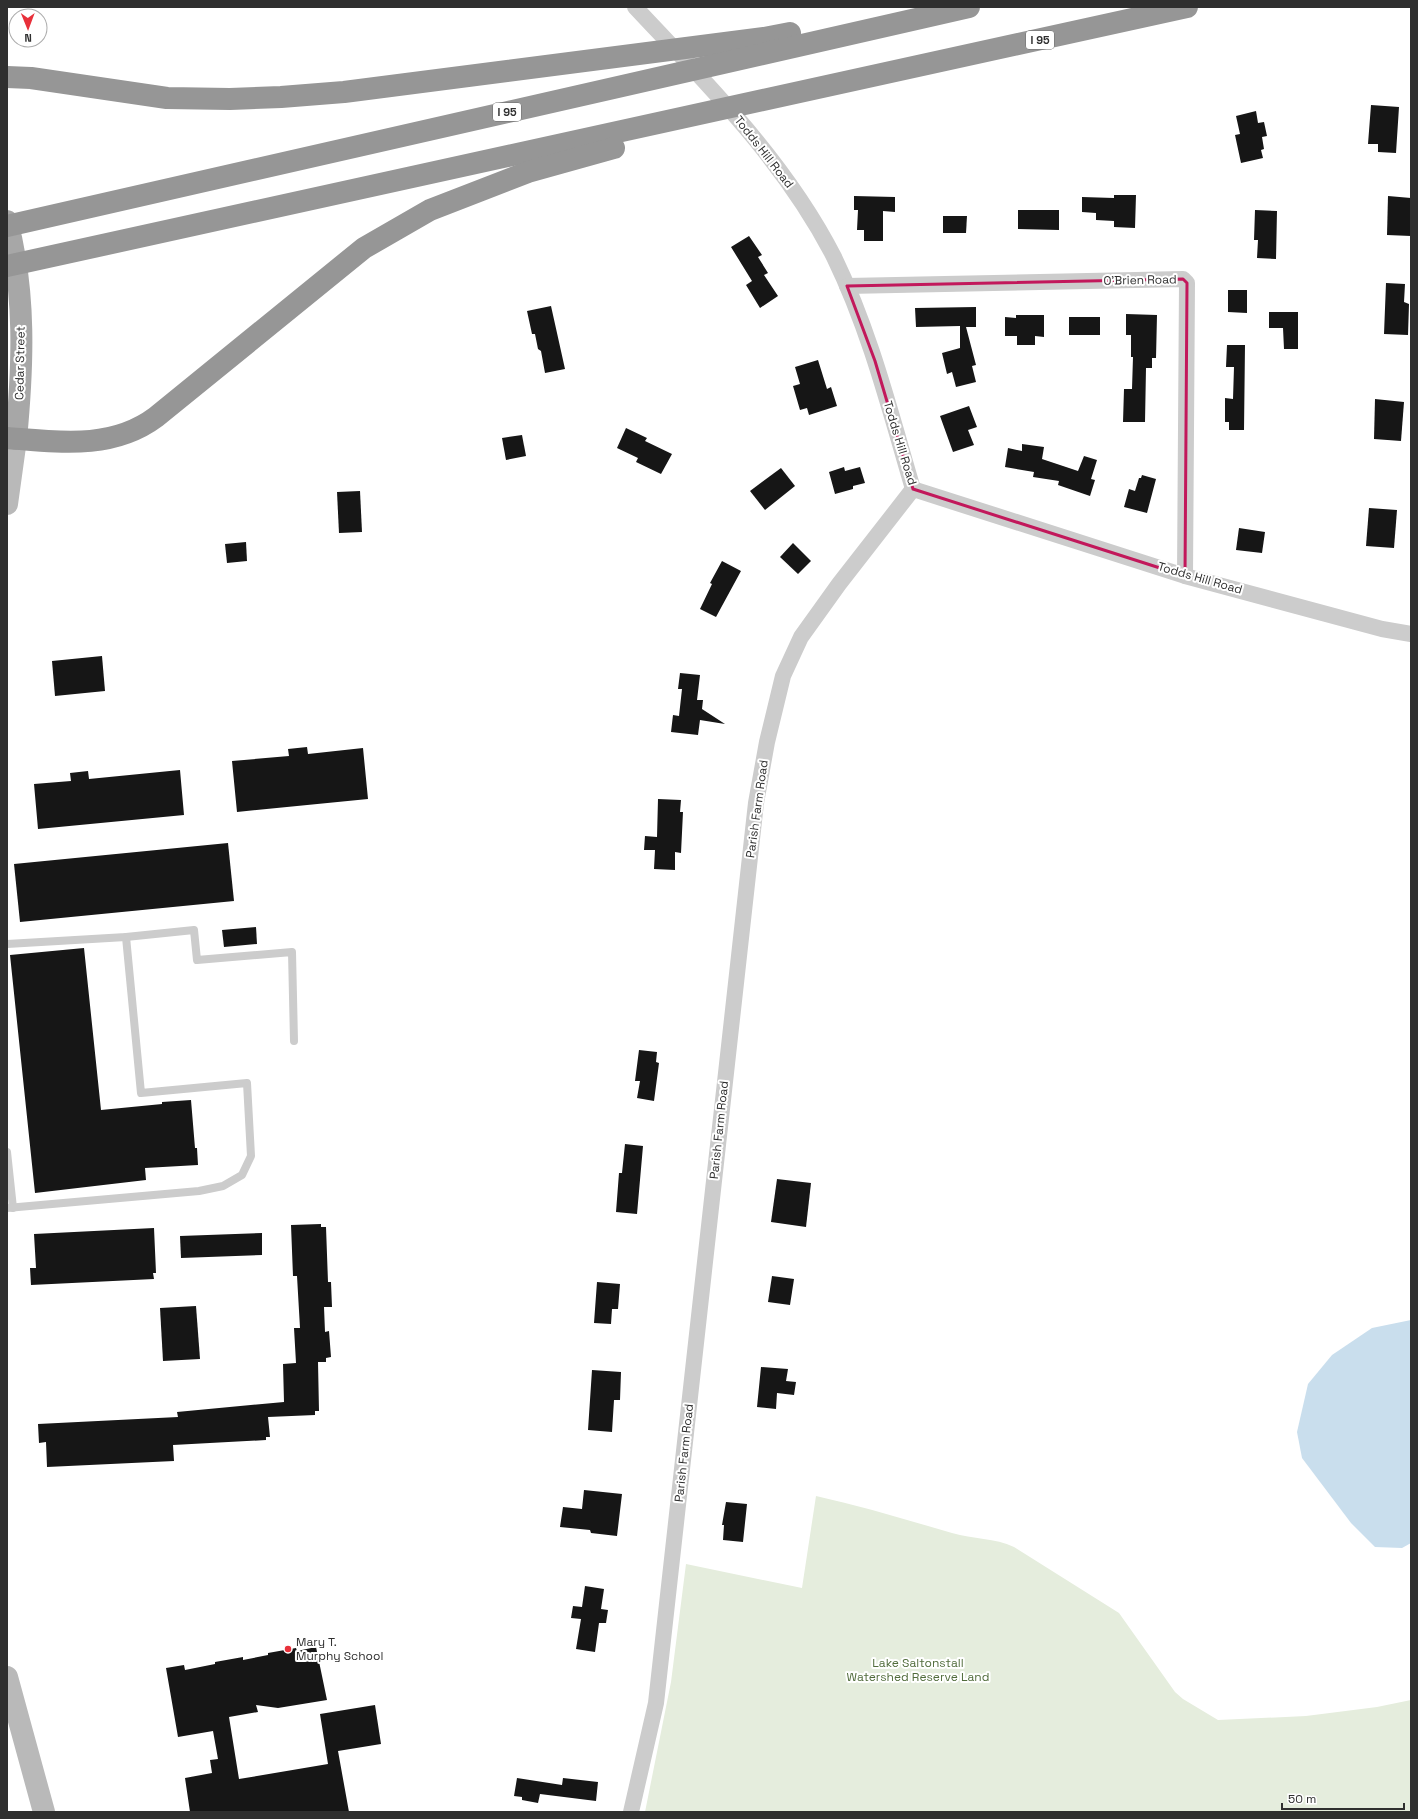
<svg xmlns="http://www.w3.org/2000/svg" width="1418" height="1819" font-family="'Space Grotesk',sans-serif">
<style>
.green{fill:#e5eddd}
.water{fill:#c9deed}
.building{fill:#161616}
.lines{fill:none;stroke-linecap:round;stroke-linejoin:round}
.lane{stroke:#ccc;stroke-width:8}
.street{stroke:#ccc;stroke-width:16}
.secondary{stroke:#b9b9b9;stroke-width:22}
.primary{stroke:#a7a7a7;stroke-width:22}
.highway{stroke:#969696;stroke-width:22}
.marked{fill:none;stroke:#c2185b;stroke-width:3;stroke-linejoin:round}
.poi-dot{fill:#e8303a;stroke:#fff;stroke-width:1.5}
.labels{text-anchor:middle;stroke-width:4;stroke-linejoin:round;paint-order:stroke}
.shield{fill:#fff;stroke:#6d6d6d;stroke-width:1}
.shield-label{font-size:11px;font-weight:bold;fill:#2f2f2f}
.street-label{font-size:12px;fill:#2f2f2f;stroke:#fff}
.poi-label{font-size:12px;fill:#2f2f2f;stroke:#fff;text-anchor:start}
.park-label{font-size:12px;fill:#516c3c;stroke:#fff}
</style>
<rect width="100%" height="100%" fill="#fff"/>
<path class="green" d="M816,1496C862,1506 907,1520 952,1533C973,1539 995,1538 1014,1547L1119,1613L1175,1692L1183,1699L1218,1720L1306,1716L1377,1707L1411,1700V1812H645L671,1682L686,1564L802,1588Z"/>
<path class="water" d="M1411,1320V1543L1402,1548L1375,1547L1351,1523L1302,1458L1297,1432L1308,1384L1332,1355L1372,1328Z"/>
<g class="building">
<path d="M1371,105L1399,107L1396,153L1378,152V144H1368Z"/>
<path d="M1256,111L1258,123L1264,122L1267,136L1262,137L1264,149L1261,150L1263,158L1241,163L1235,135L1240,134L1236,116Z"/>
<path d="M1114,195H1136L1135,228L1114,227V221L1096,220V213L1082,212V197L1114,198Z"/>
<path d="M854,196L895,197V212L883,211V241H864V230H857L858,210H854Z"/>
<path d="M1388,196L1411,198V236L1387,235Z"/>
<path d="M1018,210H1059V230L1018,229Z"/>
<path d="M1255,210L1277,211L1276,259L1257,258L1258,240H1254Z"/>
<path d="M943,216H967L966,233H943Z"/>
<path d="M749,236L762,255L758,257L768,273L764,275L778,296L760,308L746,285L752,281L731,247Z"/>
<path d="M1386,283L1405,284L1404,302L1409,304L1408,335L1384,334Z"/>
<path d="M1228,290H1247V313L1228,312Z"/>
<path d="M551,306L565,369L545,373L541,351L538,349L535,334H532L527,311Z"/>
<path d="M976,307V327H966L976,365L972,366L976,382L956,387L952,372L947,374L942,353L960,348V326L916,327L915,308Z"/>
<path d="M1269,312H1298V349H1284L1283,328H1269Z"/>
<path d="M1126,314L1157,315L1156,358H1152V368H1146L1145,422H1123L1124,389H1132L1133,357H1131V335H1126Z"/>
<path d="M1016,315H1044V337L1035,336V345H1017V336H1005V317L1016,318Z"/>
<rect x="1069" y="317" width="31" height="18"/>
<path d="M1227,345H1245L1244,430H1229V422H1225V398L1233,399L1234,367H1226Z"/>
<path d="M818,360L827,389L831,387L837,406L809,415L807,408L800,410L793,386L800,384L795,367Z"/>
<path d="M1375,399L1404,402L1401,441L1374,439Z"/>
<path d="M969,406L977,427L968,430L974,445L953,452L940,416Z"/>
<path d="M626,428L647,438L645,441L672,454L661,474L636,462L638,458L617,448Z"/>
<path d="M522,435L526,456L506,460L502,438Z"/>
<path d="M1022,444L1044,447L1042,459L1078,471L1084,456L1097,460L1091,479L1095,480L1090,496L1058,485L1059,481L1033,477L1034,472L1005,467L1008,448L1022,451Z"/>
<path d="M844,467L845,471L860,467L865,483L853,486V489L835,494L829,472Z"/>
<path d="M781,468L795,486L765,510L750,491Z"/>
<path d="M1142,475L1156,479L1147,513L1124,507L1129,489L1135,491L1139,478H1141Z"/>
<path d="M360,491L362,532L339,533L337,492Z"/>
<path d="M1369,508L1397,510L1394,548L1366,546Z"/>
<path d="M1239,528L1265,532L1262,553L1236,550Z"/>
<path d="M246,542L247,561L227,563L225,544Z"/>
<path d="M793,543L811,561L798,574L780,557Z"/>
<path d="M722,561L741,571L716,617L700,609L712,584L710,583Z"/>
<path d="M102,656L105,691L55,696L52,661Z"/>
<path d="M680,673L700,675L697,700H703L702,709L725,724L700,720L698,735L671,732L673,715L679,716L682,689H678Z"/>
<path d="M307,747L308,754L363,748L368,799L237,812L232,761L289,756L288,749Z"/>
<path d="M180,770L184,815L38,829L34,784L71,781L70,773L88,771L89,779Z"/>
<path d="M658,799L681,800L680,812H683L681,853L675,852V870L654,869L655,850H644L645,836L657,837Z"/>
<path d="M228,843L234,901L20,922L14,864Z"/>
<path d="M256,927L257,944L224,947L222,930Z"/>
<path d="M84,948L101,1110L162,1104V1102L191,1100L195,1148H197L198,1165L145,1168L146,1180L35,1193L10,955Z"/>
<path d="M639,1050L657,1052L656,1062L659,1063L654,1101L637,1098L640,1081H635Z"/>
<path d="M625,1144L643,1146L637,1214L616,1212L619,1173H622Z"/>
<path d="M777,1179L811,1183L806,1227L771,1222Z"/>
<path d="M321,1224V1227H326L328,1282H331L332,1307H324L325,1332L329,1331L331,1357L326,1358V1362H318L319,1411H315V1415L268,1417L270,1437H266V1440L173,1445L174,1461L47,1467L46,1442L39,1443L38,1424L178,1417L177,1412L284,1402L283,1364L296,1363L294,1328H300L297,1276H293L291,1225Z"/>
<path d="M154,1228L156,1273H153L154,1279L31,1285L30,1268H36L34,1234Z"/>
<path d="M262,1233V1255L181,1258L180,1236Z"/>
<path d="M772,1276L794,1279L790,1305L768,1302Z"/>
<path d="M597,1282L620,1284L618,1309H612L611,1324L594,1323Z"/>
<path d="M196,1306L200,1359L163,1361L160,1308Z"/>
<path d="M761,1367L788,1369L786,1381L796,1382L794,1395L777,1393L776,1409L757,1407Z"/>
<path d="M592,1370L621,1372L620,1400H614L612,1432L588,1430Z"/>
<path d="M584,1490L622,1494L617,1536L591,1533L590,1530L560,1527L563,1507L582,1509Z"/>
<path d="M726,1502L747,1504L743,1542L723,1540L724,1525H722Z"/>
<path d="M585,1586L604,1589L601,1609L608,1610L606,1623H599L595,1652L576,1649L581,1619L571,1618L573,1606L582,1607Z"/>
<path d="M316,1647L327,1700L278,1708L256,1705L258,1712L229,1717L239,1779L328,1764L320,1714L375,1705L381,1744L338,1751L349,1812H190L185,1778L212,1773L210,1760L218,1759L213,1731L178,1737L166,1668L184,1665L185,1670L215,1664V1662L243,1657V1660L268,1655V1653L296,1648L297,1651Z"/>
<path d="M517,1778L562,1785L563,1778L598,1782L596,1801L540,1794L538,1803L522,1800V1797L514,1796Z"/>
</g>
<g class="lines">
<g class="lane">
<path d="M7,944L126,937L194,930L197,960L292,952L294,1041"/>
<path d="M7,1152L13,1208"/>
<path d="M7,1208L199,1191L223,1186L242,1175L251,1156L247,1083L141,1093L126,937"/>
</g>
<g class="street">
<path d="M635,7C708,85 785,161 834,257C870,331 890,411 913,489"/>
<path d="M847,286L1183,279L1187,283L1185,576"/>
<path d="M913,489L1185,576L1382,629L1411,634"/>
<path d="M631,1812L656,1703L756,803L767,742L783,676L801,637L839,584L913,489"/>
</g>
<g class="secondary">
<path d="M7,504L16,439"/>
<path d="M7,1677L44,1812"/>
</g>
<path class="primary" d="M7,221C26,293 23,366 16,439"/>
<g class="highway">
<path d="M7,77L31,78L167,98L230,99L281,97L344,92L764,38L790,33"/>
<path d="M7,226L969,7"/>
<path d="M7,266L1187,7"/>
<path d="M7,438C58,442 112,450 156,417L364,248L430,210L528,172L614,148"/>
</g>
</g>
<path class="marked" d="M1183,279L1187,283L1185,576L913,489L875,361L847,286Z"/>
<circle class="poi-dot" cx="288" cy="1649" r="4"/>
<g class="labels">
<g class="shield">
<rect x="1026" y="31" width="28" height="18" rx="3"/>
<rect x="493" y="103" width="28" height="18" rx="3"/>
</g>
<g class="shield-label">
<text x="1040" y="44">I 95</text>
<text x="507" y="116">I 95</text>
</g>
<g class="street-label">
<text transform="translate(764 152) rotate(52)" y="4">Todds Hill Road</text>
<text transform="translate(1140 280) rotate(-1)" y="4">O'Brien Road</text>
<text transform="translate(20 363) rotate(-89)" y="4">Cedar Street</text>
<text transform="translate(900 443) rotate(73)" y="4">Todds Hill Road</text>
<text transform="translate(1200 578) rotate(16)" y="4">Todds Hill Road</text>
<text transform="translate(757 809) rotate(-82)" y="4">Parish Farm Road</text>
<text transform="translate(719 1130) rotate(-84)" y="4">Parish Farm Road</text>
<text transform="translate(684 1453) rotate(-84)" y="4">Parish Farm Road</text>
</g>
<g class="poi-label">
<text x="296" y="1646">Mary T.<tspan x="296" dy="14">Murphy School</tspan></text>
</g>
<g class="park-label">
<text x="918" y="1667">Lake Saltonstall<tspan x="918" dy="14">Watershed Reserve Land</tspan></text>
</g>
</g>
<rect width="1418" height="1819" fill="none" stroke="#2f2f2f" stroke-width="16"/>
<g transform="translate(28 28) rotate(179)"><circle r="19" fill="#ffffff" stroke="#acacac"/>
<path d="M0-3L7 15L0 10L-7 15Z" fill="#e8303a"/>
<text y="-6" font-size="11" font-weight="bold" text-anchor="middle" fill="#2f2f2f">N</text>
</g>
<path d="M1282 1803v6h122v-6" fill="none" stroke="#2f2f2f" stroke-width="2"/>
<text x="1288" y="1803" font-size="12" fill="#2f2f2f" stroke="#ffffff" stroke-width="3" paint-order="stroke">50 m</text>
</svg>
